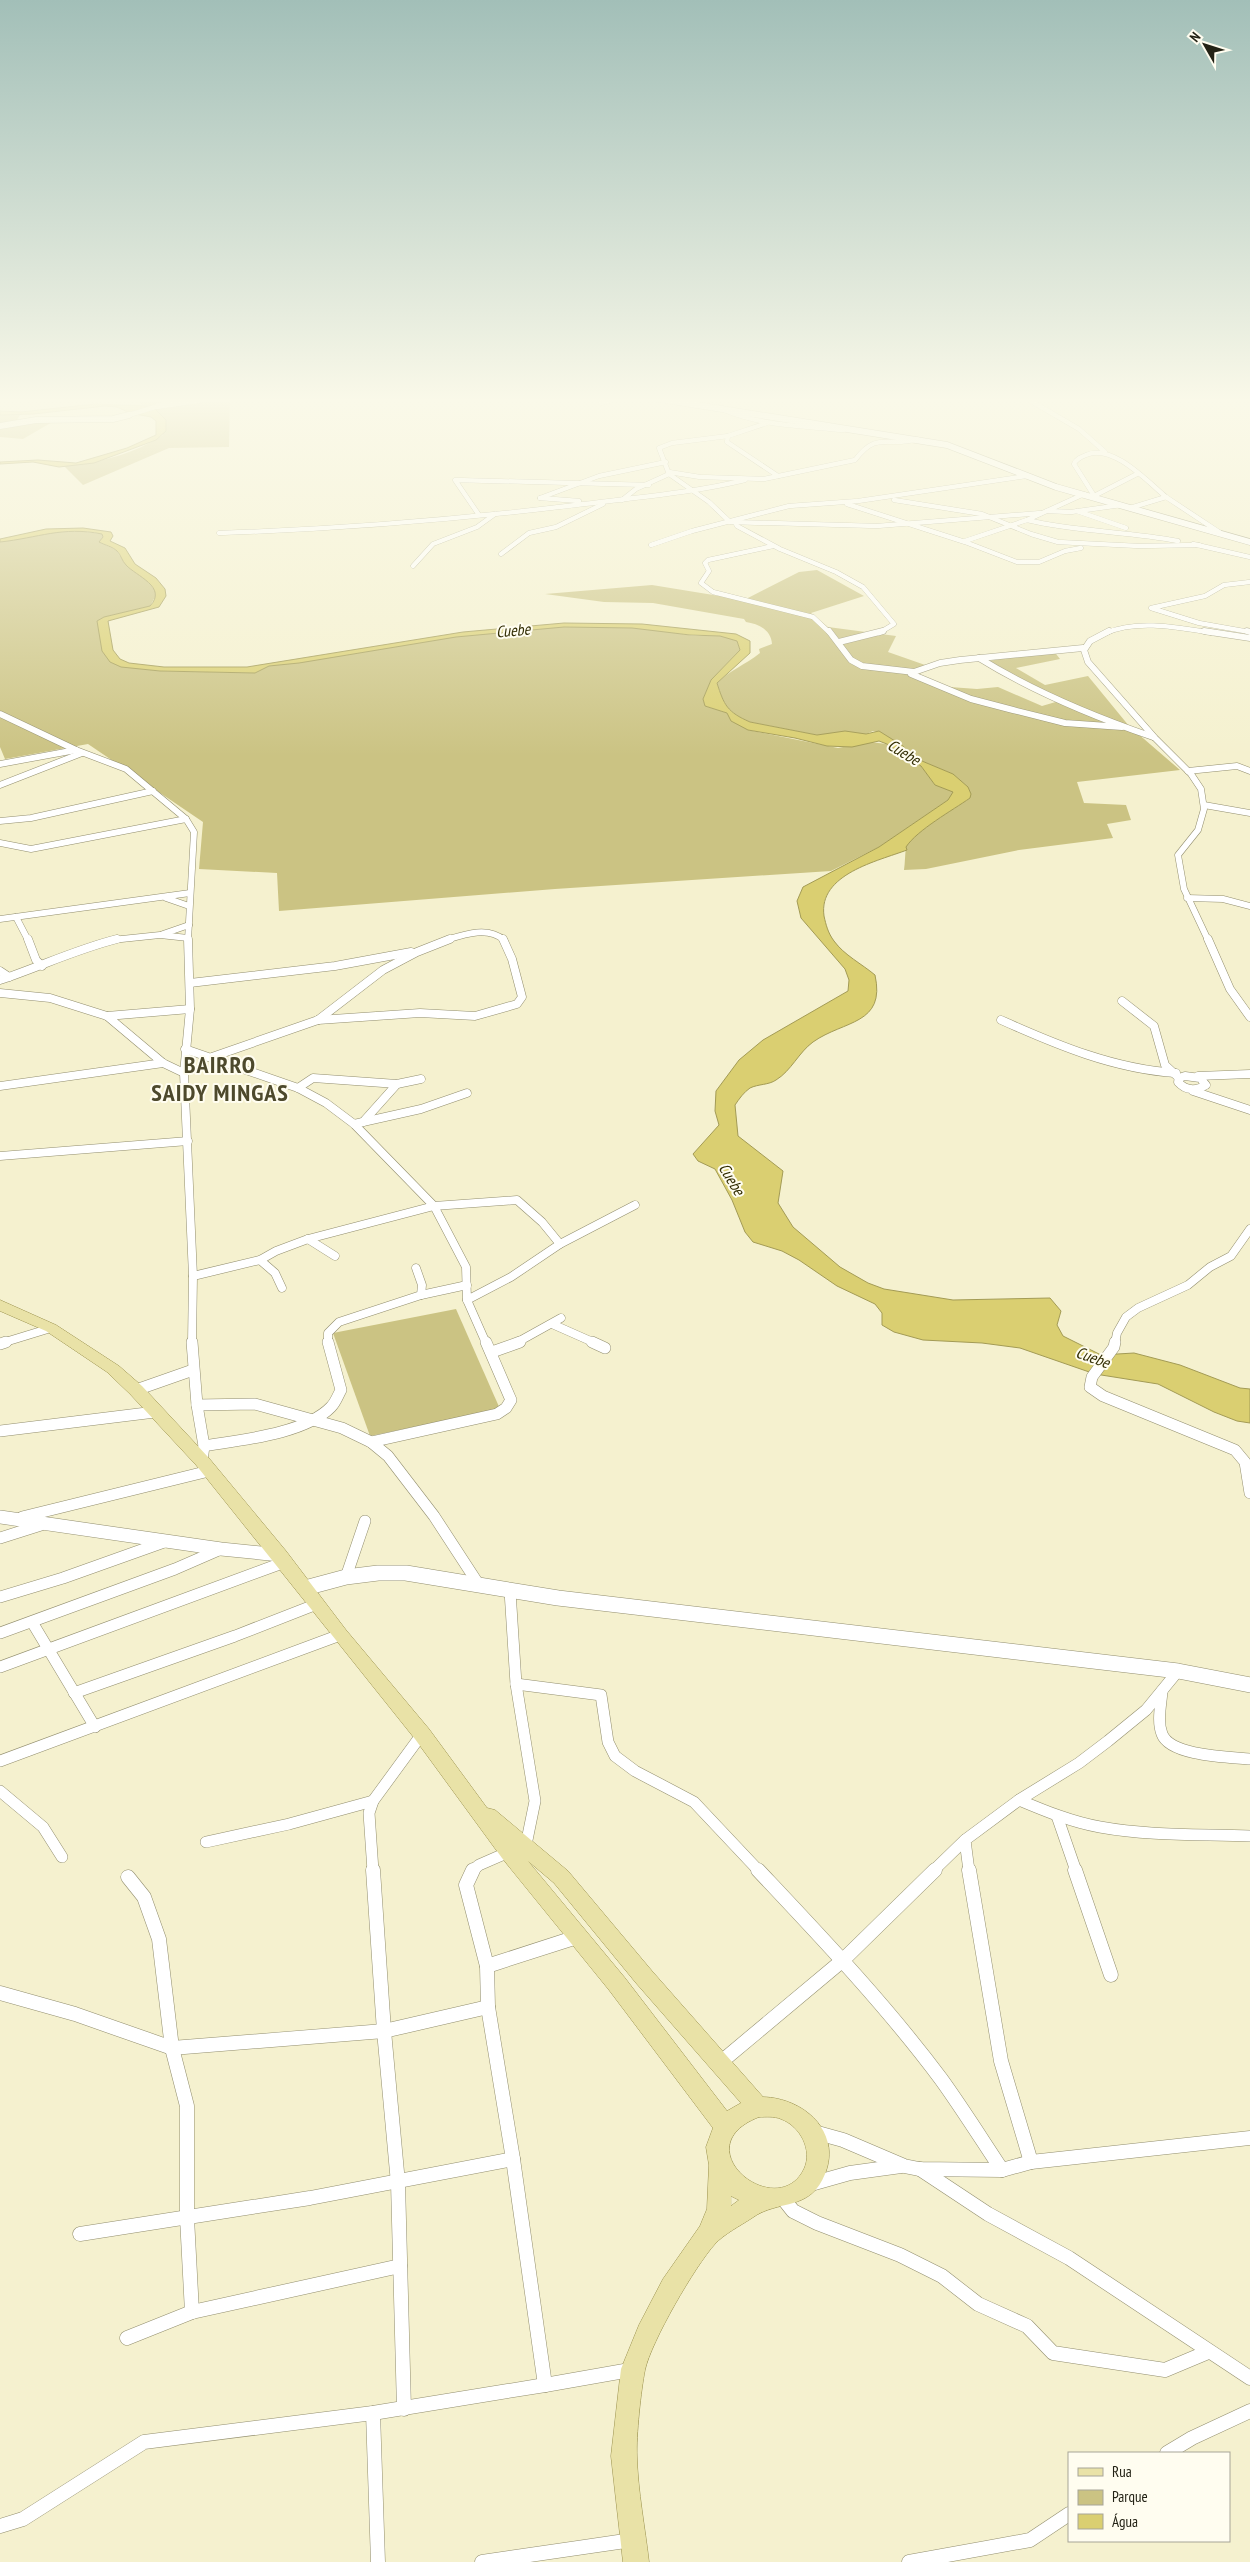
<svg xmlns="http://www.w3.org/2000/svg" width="1250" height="2562" font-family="'PT Sans Narrow',sans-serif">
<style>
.green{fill:#cbc383}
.water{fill:#dacf71;stroke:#a39b55}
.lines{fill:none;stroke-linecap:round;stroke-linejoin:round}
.minor-far4-casing{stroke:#928e6e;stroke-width:5}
.minor-far3-casing{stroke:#928e6e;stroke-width:7}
.minor-far2-casing{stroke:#928e6e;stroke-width:9}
.minor-far1-casing{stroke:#928e6e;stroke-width:12}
.minor-casing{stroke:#928e6e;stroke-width:15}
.tertiary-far1-casing{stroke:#928e6e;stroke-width:7}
.tertiary-casing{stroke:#928e6e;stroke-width:14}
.secondary-casing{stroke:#928e6e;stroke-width:16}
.primary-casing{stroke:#9b924e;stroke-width:1}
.minor-far4{stroke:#fff;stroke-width:4.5}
.minor-far3{stroke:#fff;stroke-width:6}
.minor-far2{stroke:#fff;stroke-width:8}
.minor-far1{stroke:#fff;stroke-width:11}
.minor{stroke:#fff;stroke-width:14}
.tertiary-far1{stroke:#fff;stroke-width:6}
.tertiary{stroke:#fff;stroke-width:13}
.secondary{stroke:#fff;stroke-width:15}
.primary{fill:#e9e2a7;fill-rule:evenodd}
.labels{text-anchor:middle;stroke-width:4;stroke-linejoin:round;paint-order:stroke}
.far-water-label{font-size:16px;font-style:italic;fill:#322d03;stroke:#fffdf0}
.district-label{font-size:24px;font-weight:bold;letter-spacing:1px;fill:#4d492c;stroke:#fffdf0}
</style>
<rect width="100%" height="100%" fill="#f5f1cf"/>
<g class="green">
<path d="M122,397H230L229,447L169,448L83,485L64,466C97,464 136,453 163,435L154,408Z"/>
<path d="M0,415H20L17,420L54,421L23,439L0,437Z"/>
<path d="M79,531L102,534L103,536L100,542L116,550L126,565L146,580L155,590V597L150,606L104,617L97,621L121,666L160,671L255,673L269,666C407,647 549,610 688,635C704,638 722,632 737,641L740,650L711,680L703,699L705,706L727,713L748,730L838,748L869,742L887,744L921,766L935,785L954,792L948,800L879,847L831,871L555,889L279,911L277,873L199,869L203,822L88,744L5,759L0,747V542L48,532Z"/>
<path d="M817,570L864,596L811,613L828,627L896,636L888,652L928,666L920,674L923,679L950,687L977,689L998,687L1042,706L1059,701L983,662L1053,650L1060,659L1016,668L1045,685L1088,676L1129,726L1180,770L1077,782L1084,803L1126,805L1131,820L1107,824L1113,838L1019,850L926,869L904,870C905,863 905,854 906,847C907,837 960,805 970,798L971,794L968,787L953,774L910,756L903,746L881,733L873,731L866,734L817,735L750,722C727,712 724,705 717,683C730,670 745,665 760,653L759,649L772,644C771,629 758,624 746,622L744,619L653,603L604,602L545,594L652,585L744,600L799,572Z"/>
<path d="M456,1309L500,1409L370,1436L333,1333Z"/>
</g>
<g class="water">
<path d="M95,404L146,406L154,408L166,420V431L156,440L94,463L59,467L33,462L0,464V462L38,460L76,463L127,448L156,435V421L151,417L130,413L117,407L105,406L33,414L0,415V411L21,412Z"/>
<path d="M83,528L111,532L113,536L110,541L125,548L135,564L156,578L165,589L166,596L159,607L108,621L113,650L120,659L129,663L164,667H247L463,632L564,623L642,624L736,634L750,641V653L717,683C724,705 727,712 750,722L817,735L845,731L866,734L879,731L903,746L910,756L953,774L968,787L971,794L970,798C953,810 917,830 906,847L907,850C878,861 818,874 824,916C826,925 828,933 834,941C844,955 862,964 875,975C886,1025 844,1020 813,1042C799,1052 791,1071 776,1080C769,1085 758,1084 750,1088C744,1092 739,1099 735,1105L738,1136L783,1171L778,1203L793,1227L840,1267L868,1283L884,1289L953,1300L1050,1298L1061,1311L1057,1325L1063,1336L1101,1355L1134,1353L1180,1365L1240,1388L1250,1389V1423L1237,1421L1214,1412L1158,1384L1095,1374L1020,1348L982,1343L923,1340L894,1332L882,1325V1313L875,1304L837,1286L799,1260L782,1251L753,1242L745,1232L732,1200L715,1169L698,1161L693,1154L719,1125L715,1111L716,1091L739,1060L763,1040L848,991L849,980L845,969L801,918L797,901L803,887L879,847L948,800L953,792L935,785L921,766L887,744L879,741L852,747L827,746L795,738L748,730L731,721L727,713L705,706L703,699L711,680L740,650L737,641L720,636L690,635L632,628L564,627L456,637L299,663L269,666L255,673L160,671L121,667L110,662L102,651L97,621L104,617L150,606C168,587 136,576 126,565C122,561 121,555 117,551C113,547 105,545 99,542L103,537L102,534C62,526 38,538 0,542V539L46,529Z"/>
</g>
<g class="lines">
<g class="minor-far4-casing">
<g id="minor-far4">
<path d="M1024,397L1079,429L1105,452"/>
<path d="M601,403L625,397"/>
<path d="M724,410C762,426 803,426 843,430"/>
<path d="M129,415L158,406"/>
<path d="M767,423L728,436L672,443L659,448L669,474L709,502L730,522L877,526L1041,513"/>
<path d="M728,436L727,442L778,476"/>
<path d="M669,472L700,477L764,479L855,460C878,430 887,448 917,439"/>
<path d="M1093,494L1074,464C1076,459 1081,457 1086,455C1112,443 1147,481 1166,497"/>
<path d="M1092,497L1137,474"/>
<path d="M540,498L599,476L666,462"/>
<path d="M540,498L579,501"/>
<path d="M622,500L636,489L669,474"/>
<path d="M894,500L982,514L1031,534L1058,542L1139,546L1199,545"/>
<path d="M847,504L965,542L1017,562H1039L1065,551L1081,548"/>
<path d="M1130,508L1166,497L1219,532"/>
<path d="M1047,511L1071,512L1121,505"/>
<path d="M1077,511L1126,528"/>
<path d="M479,515L455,480L649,485"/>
<path d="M1027,520C1076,532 1128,531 1178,541"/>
<path d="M735,522L737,526L780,549L836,572L863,587L894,624L879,633"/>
<path d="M219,533C341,529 463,519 584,504C638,497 692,493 745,480"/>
<path d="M965,541L1027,520L1084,494"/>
<path d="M1193,544L1250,557"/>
<path d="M651,545L692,531L789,506L858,501L1026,476"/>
<path d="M773,546L708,560L705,563L709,571L701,583L713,592L813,617L830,633"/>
<path d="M501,554L529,533L556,527L603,504"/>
<path d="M413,566L433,544L477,527L495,514"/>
<path d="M1250,582L1224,585L1205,596L1151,608L1199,623L1250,632"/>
<path d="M1106,633C1138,619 1180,628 1213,633"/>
</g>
</g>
<g class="minor-far3-casing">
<g id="minor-far3">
<path d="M829,631L851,660L862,666L914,672L940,663L960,660L1083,648"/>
<path d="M1109,631L1090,641L1084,650L1088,662L1155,738L1191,774L1201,789L1204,809L1198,830L1178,855L1184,889L1208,940"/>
<path d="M1204,631L1250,638"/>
<path d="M1247,631L1250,632"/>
<path d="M839,642L883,631"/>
<path d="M979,658C1034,692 1092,716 1153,737"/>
<path d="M911,674L971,699L1013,710L1065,723L1122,727"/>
<path d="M0,714L76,750L126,769L186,819L194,832L188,940"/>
<path d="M0,764L76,750"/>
<path d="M1188,771L1237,766L1250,771"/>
<path d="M0,785L82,753"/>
<path d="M1204,805L1250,813"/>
<path d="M0,821L31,818L153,791"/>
<path d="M0,843L31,849L186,819"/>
<path d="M166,898L189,906"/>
<path d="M1187,898L1223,899L1250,906"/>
<path d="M16,917L28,940"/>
<path d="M0,919L190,893"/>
<path d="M163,934L189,925"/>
<path d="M112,940L160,935L188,938"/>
<path d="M446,940C465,934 488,926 504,940"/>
</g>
</g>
<g class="minor-far2-casing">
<g id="minor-far2">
<path d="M28,939L36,960L42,966"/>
<path d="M188,939L190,1009L184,1073L193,1276L192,1343"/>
<path d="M1208,939L1230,989L1250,1017"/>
<path d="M0,971L9,977"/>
<path d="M0,980C39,967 77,949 117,939"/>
<path d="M190,983L335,966L411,952"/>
<path d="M0,993L50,998L107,1016L163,1063L184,1073"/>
<path d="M1122,1001L1154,1026L1165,1065L1179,1078"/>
<path d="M107,1016L190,1009"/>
<path d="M318,1020L383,970L417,952L450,939"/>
<path d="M318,1020L420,1013L475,1016L517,1004L522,997L512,959L503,939"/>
<path d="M1001,1020C1057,1045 1114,1069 1176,1073"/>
<path d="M185,1049L298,1088L326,1103L354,1124L434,1206L466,1267L467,1300L511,1277L560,1244L635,1205"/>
<path d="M212,1057L318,1020"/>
<path d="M1185,1076L1200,1078L1206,1085C1196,1091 1186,1091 1178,1082L1179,1078Z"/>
<path d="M1198,1076L1250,1074"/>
<path d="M0,1086L163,1063"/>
<path d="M298,1088L313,1078L397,1084L421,1079"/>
<path d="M1193,1091L1250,1110"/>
<path d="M363,1122L397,1084"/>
<path d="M354,1124L421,1109L467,1093"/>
<path d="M0,1156L188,1141"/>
<path d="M308,1239L335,1256"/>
<path d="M260,1260L275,1273L282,1288"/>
<path d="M193,1276L260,1260L276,1251L308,1239L434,1206L517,1200L542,1222L560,1244"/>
<path d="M421,1295L467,1285"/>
<path d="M467,1300L486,1343"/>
<path d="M552,1324L595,1343"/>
<path d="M2,1343L51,1328"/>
<path d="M328,1343V1333L339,1322L421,1295L422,1285L416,1268"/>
<path d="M516,1343L561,1318"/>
<path d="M1115,1343L1117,1333L1126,1317L1138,1308L1188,1285L1210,1267L1231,1256L1250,1229"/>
</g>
</g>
<g class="minor-far1-casing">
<g id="minor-far1">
<path d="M192,1342L197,1405L204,1446L202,1461"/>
<path d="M592,1342L605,1348"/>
<path d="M1115,1342L1114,1347L1092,1377L1090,1387L1103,1396L1235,1450L1245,1462L1250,1493"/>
<path d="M0,1344L6,1342"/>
<path d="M492,1352L520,1342"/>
<path d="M136,1390L193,1370"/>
<path d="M197,1405L255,1404L342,1428L371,1442L388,1456L434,1516L479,1585"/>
<path d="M0,1431L155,1412"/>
<path d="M371,1442L497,1414L506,1408L511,1400L486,1342"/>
<path d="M204,1446C240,1440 305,1434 331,1407C336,1402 338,1395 341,1390L328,1342"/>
<path d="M22,1517L209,1471"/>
<path d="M0,1538L41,1525"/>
<path d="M346,1577L365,1521"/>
<path d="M510,1591L516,1684L535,1801L526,1845L522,1846"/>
<path d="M0,1597L63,1578L164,1542"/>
<path d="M32,1622L95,1727"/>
<path d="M0,1633L175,1569L221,1549"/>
<path d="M0,1667L285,1562"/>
<path d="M516,1684L601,1695L608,1742L615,1756L635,1771L694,1802L759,1871"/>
<path d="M1162,1691C1161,1705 1157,1721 1162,1734C1170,1756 1229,1757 1250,1759"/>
<path d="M74,1693L235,1636L317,1604"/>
<path d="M0,1761L340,1635"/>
<path d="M0,1791L43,1827L62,1857"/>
<path d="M1019,1800C1045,1811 1072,1822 1100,1827C1149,1836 1200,1834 1250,1836"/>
<path d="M1057,1816L1076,1871"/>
<path d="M206,1842L289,1824L373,1801"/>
<path d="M373,1871L369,1813L373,1801L422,1734"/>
<path d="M472,1871L479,1865L511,1851"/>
<path d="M933,1871L965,1840"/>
<path d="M969,1871L965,1840L1019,1800L1079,1763L1108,1741L1146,1710L1178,1671"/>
</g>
</g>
<g class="minor-casing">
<g id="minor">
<path d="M373,1870L384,2031L398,2183L404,2409"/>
<path d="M473,1870L466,1885L487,1966L488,2007L513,2159L545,2385L630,2370"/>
<path d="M758,1870C821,1937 885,2004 941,2079C962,2108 982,2140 1002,2170"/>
<path d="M969,1870L1001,2061L1031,2162"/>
<path d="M1075,1870L1111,1975"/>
<path d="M128,1877L144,1897L159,1939L172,2048L187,2106V2218L192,2312"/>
<path d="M487,1966L577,1937"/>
<path d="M0,1993L75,2014L172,2048L384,2031L488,2007"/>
<path d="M721,2062L843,1960L935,1870"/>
<path d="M814,2132L843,2140L904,2166L919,2169L1002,2170L1031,2162L1250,2138"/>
<path d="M920,2169L988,2214L1069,2258L1250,2378"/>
<path d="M811,2184L850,2173L901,2166"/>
<path d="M782,2197L793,2211L817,2223L900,2255L942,2276L978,2304L1027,2326L1053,2353L1165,2370L1208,2352"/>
<path d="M80,2234L310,2198L513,2159"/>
<path d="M127,2338L192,2312L400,2266"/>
<path d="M373,2413L378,2562"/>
<path d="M1167,2453L1192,2438L1250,2411"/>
<path d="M0,2526L23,2519L144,2442L373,2413L545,2385"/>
<path d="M482,2562L632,2540"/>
<path d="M909,2562L1030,2540L1069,2514"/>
</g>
</g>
<g class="tertiary-far1-casing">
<g id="tertiary-far1">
<path d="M647,397L947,445L1056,487L1250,542"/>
<path d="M158,406L219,397"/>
<path d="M0,426L36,420L113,419L129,415"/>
</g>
</g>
<g class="tertiary-casing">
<path id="tertiary" d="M0,1517L221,1549L280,1555"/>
</g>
<g class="secondary-casing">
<path id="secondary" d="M305,1588L346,1577L378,1573H406L558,1598L1178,1671L1250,1685"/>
</g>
<g class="primary-casing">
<path id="primary" d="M0,1300L56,1325L119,1366L142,1386L208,1457L286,1551L346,1630L429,1729L487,1808L495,1810L568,1871L652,1971L763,2097C803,2098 842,2131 825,2174C810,2212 778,2199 752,2218C740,2226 724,2234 715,2244C695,2266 651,2342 645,2370C641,2390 636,2436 637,2457C638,2492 645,2527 649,2562H623L611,2456L621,2369L639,2325L663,2279L700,2226L707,2209L709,2165L706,2147L713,2128L609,1990L502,1858L415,1739L196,1465L130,1394L107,1372L46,1331L0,1311ZM528,1861L554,1883L636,1983L741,2103L727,2111L625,1978ZM759,2117C766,2117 774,2116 781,2119C800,2126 813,2150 804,2169C777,2224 681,2147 759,2117ZM731,2196L739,2200L731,2206Z"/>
</g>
<use href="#minor-far4" class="minor-far4"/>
<use href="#minor-far3" class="minor-far3"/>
<use href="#minor-far2" class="minor-far2"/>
<use href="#minor-far1" class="minor-far1"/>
<use href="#minor" class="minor"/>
<use href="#tertiary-far1" class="tertiary-far1"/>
<use href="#tertiary" class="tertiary"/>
<use href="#secondary" class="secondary"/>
<use href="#primary" class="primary"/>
</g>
<linearGradient id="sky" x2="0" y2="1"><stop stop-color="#a2bfb8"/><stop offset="0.53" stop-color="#faf9e9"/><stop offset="1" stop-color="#faf9e9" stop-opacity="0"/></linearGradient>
<rect width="1250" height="756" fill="url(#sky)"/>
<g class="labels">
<g class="far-water-label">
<text transform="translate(513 630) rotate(-5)" y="6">Cuebe</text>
<text transform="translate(904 752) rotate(31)" y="6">Cuebe</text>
<text transform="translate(732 1179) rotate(59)" y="6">Cuebe</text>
<text transform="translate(1093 1357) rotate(20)" y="6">Cuebe</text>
</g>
<g class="district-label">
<text x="220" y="1073">BAIRRO<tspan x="220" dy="28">SAIDY MINGAS</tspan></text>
</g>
</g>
<rect x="1068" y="2452" width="162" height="90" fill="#fffdf0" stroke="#a7a598"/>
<rect x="1078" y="2468" width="25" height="8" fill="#e9e2a7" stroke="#a7a598"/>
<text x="1112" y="2477" font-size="15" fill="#232215">Rua</text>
<rect x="1078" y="2490" width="25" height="15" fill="#cbc383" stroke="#a7a598"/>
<text x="1112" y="2502" font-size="15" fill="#232215">Parque</text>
<rect x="1078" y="2514" width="25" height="15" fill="#dacf71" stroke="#a7a598"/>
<text x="1112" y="2527" font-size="15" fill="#232215">Água</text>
<g transform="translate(1205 45) rotate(309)" stroke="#fffdf0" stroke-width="4" paint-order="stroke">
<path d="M0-4L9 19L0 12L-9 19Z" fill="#232215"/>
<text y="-8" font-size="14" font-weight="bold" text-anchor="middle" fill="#232215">N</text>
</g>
</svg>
